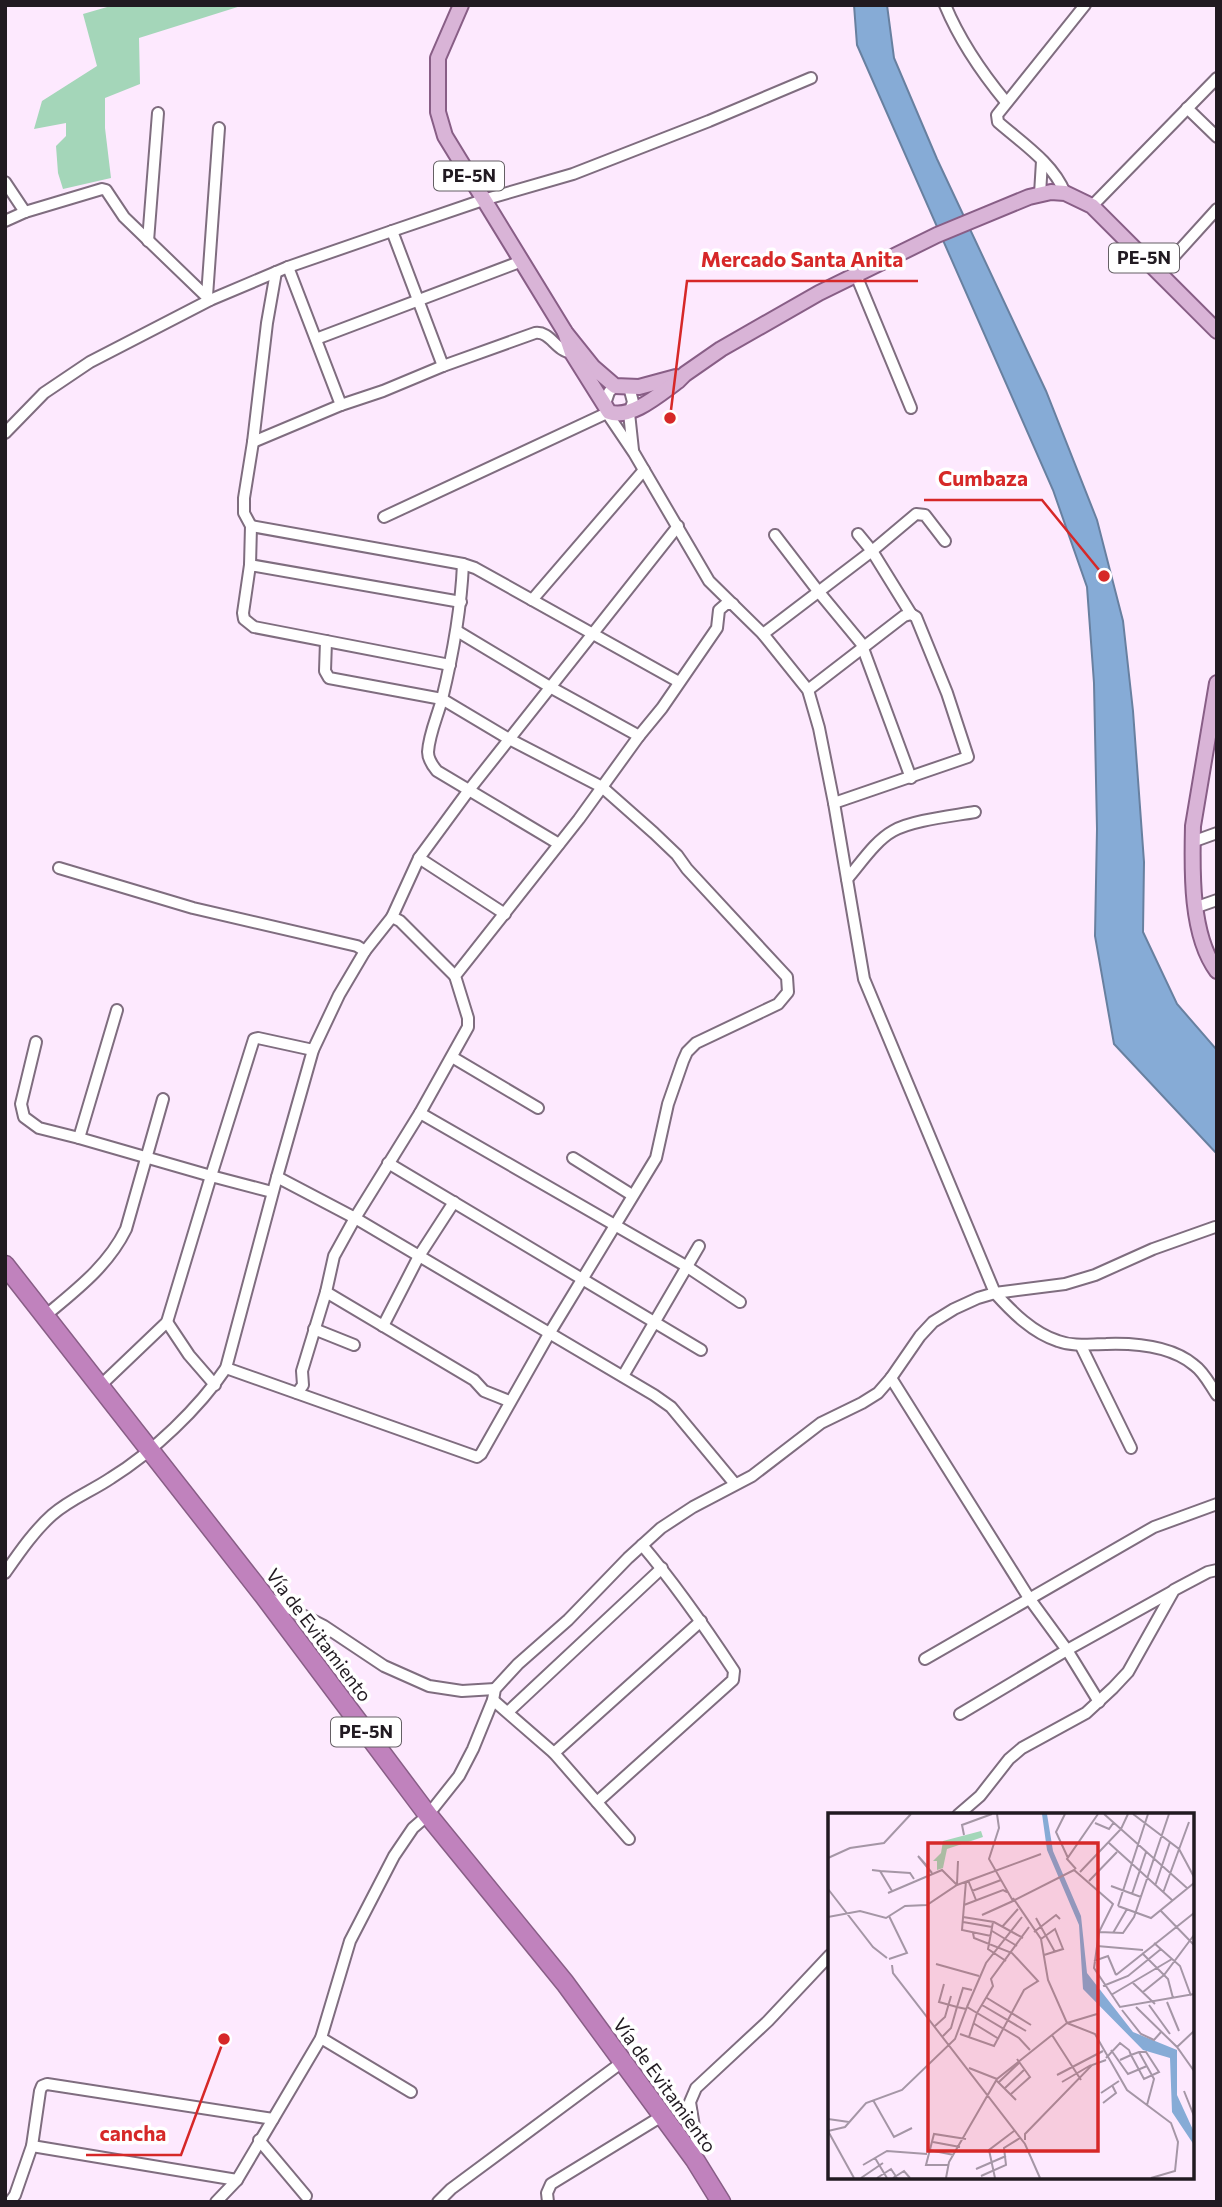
<svg xmlns="http://www.w3.org/2000/svg" width="1222" height="2207" font-family="Commissioner,sans-serif">
<style>
.green{fill:#a4d6b9}
.water{fill:#86abd6;stroke:#6880a0;stroke-width:2}
.lines{fill:none;stroke-linecap:round;stroke-linejoin:round}
.minor-casing{stroke:#7f6d7f;stroke-width:14}
.major-casing{stroke:#885e86;stroke-width:18}
.highway-casing{stroke:#885e86;stroke-width:21}
.minor{stroke:#fff;stroke-width:10}
.major{stroke:#d9b4d7;stroke-width:14}
.highway{stroke:#c082bd;stroke-width:18}
.labels{text-anchor:middle;stroke-width:7;stroke-linejoin:round;paint-order:stroke}
.shield{fill:#fff;stroke:#645f64;stroke-width:2}
.shield-label{font-size:18px;font-weight:bold;fill:#211a21}
.street-label{font-size:19px;fill:#211a21;stroke:#fff}
.inset-road{fill:none;stroke:#a596a6;stroke-width:2}
.view{fill:#d62828;fill-opacity:0.15;stroke:#d62828;stroke-width:3.5}
.inset-edge{fill:none;stroke:#211a21;stroke-width:3.5}
.leader{fill:none;stroke:#d62828;stroke-width:2.5}
.callout-dot{fill:#d62828;stroke:#fff;stroke-width:2.5}
.callout-label{font-size:21px;text-anchor:middle;font-weight:bold;fill:#d62828;stroke:#fff;stroke-width:7;stroke-linejoin:round;paint-order:stroke}
</style>
<rect width="100%" height="100%" fill="#fde9fe"/>
<path class="green" d="M114,5H244L139,38L140,84L105,98V128L111,178L63,189L58,173L56,146L66,136V123L34,129L42,101L97,66L83,14Z"/>
<path class="water" d="M854,5H887L894,58L937,159L1046,391L1097,520L1123,621L1133,711L1144,862L1143,932L1177,1004L1217,1050V1154L1114,1044L1095,936L1097,829L1094,683L1087,587L1053,490L857,45Z"/>
<g class="lines">
<g class="minor-casing">
<g id="minor">
<path d="M945,5C960,41 982,73 1006,102"/>
<path d="M1187,108L1217,137"/>
<path d="M5,182L25,212"/>
<path d="M1065,193C1053,163 1022,143 998,122L997,115L1085,5"/>
<path d="M1040,194L1042,161"/>
<path d="M1092,206L1217,78"/>
<path d="M5,221L25,212L102,189L106,190L124,217L210,300"/>
<path d="M392,231L443,366"/>
<path d="M148,241L158,113"/>
<path d="M288,267L341,405"/>
<path d="M276,272L267,323L253,442L244,498V513L251,526L250,565L243,613L244,619L254,627L450,665"/>
<path d="M1159,273L1217,209"/>
<path d="M856,275L911,408"/>
<path d="M207,296L219,128"/>
<path d="M316,339L522,261"/>
<path d="M629,387L633,402L629,413L633,450"/>
<path d="M5,433L44,393L90,362L210,300L288,267L392,231L483,200L573,174L709,121L811,78"/>
<path d="M253,442L341,405L383,391L443,366L535,333C551,331 555,351 572,353"/>
<path d="M384,517L607,413"/>
<path d="M251,526L463,564L475,568L679,682"/>
<path d="M858,534L872,551L911,614"/>
<path d="M775,535L818,591L861,643L911,778"/>
<path d="M463,564C461,610 453,654 442,699C438,715 429,734 428,752C428,759 432,765 437,771L559,844"/>
<path d="M250,565L461,602"/>
<path d="M532,600L644,470"/>
<path d="M457,631L550,687L639,736"/>
<path d="M763,634L872,551L916,514L925,515L945,541"/>
<path d="M808,690L904,616L911,614L916,617L947,693L968,757L834,803"/>
<path d="M1192,842L1217,833"/>
<path d="M419,858L505,914"/>
<path d="M59,868L193,908L357,946L365,951"/>
<path d="M847,879C861,863 875,841 893,831C912,820 953,816 975,812"/>
<path d="M1197,907L1217,900"/>
<path d="M392,917L400,921L455,976"/>
<path d="M117,1010L79,1138L211,1176L254,1039L258,1038L313,1050"/>
<path d="M36,1042L21,1104L24,1117L39,1128L79,1138"/>
<path d="M452,1057L538,1108"/>
<path d="M420,1113L686,1266L740,1302"/>
<path d="M573,1158L632,1195"/>
<path d="M388,1163L701,1350"/>
<path d="M277,1177L313,1050L339,995L365,951L392,917L419,858L469,790L678,526"/>
<path d="M326,1292L474,1380L484,1391L509,1401"/>
<path d="M995,1293C1012,1312 1033,1333 1058,1341C1074,1347 1090,1344 1106,1344C1135,1343 1171,1346 1194,1365C1204,1372 1210,1385 1217,1395"/>
<path d="M995,1293L1065,1284L1095,1275L1153,1249L1215,1227"/>
<path d="M45,1316C76,1290 108,1266 126,1229L163,1099"/>
<path d="M167,1322L189,1355L215,1385"/>
<path d="M383,1326L419,1256L454,1202"/>
<path d="M314,1329L354,1345"/>
<path d="M1081,1346L1131,1448"/>
<path d="M226,1368L477,1457L481,1454L549,1334L656,1158L668,1104L683,1061L687,1052L696,1043L778,1004L788,992L787,977L687,869L677,855L654,833L602,787L509,739L442,699L329,678L325,671L326,641"/>
<path d="M623,1376L699,1246"/>
<path d="M891,1378L1029,1598L1067,1650L1099,1702"/>
<path d="M101,1385L167,1322L211,1176L272,1192"/>
<path d="M297,1393L303,1385L302,1371L326,1292L334,1256L355,1218L654,1395L671,1407L735,1484"/>
<path d="M5,1573C19,1553 34,1531 52,1515C70,1499 92,1491 111,1478C153,1452 199,1408 226,1368L277,1177L355,1218L420,1113L468,1027V1018L455,976L579,819L639,736L662,708L717,628L719,610L726,604H733"/>
<path d="M269,1598L324,1626L384,1666L429,1686L462,1691L495,1689"/>
<path d="M925,1659L1154,1527L1217,1504"/>
<path d="M493,1700L554,1753L629,1839"/>
<path d="M509,1711L662,1568"/>
<path d="M960,1714L1067,1650L1173,1591"/>
<path d="M554,1753L701,1621"/>
<path d="M597,1802L733,1680L734,1671C705,1627 676,1585 642,1545"/>
<path d="M958,1815L980,1796L1009,1759L1022,1748L1086,1713L1113,1688L1128,1672L1174,1590L1208,1572L1217,1570"/>
<path d="M321,2038L411,2092"/>
<path d="M259,2140L306,2196"/>
<path d="M32,2146L237,2180"/>
<path d="M695,2160L697,2145L690,2102L696,2088L768,2021L830,1955"/>
<path d="M10,2202L15,2195L32,2146L40,2091L42,2086L47,2084L273,2119"/>
<path d="M216,2202L237,2180L321,2038L350,1941L394,1856L413,1828L428,1815L459,1776L473,1749L493,1700L495,1689L518,1664L568,1620L628,1558L661,1528L693,1507L752,1476L821,1423L862,1403L878,1393L891,1378L920,1336L933,1322L954,1309L978,1298L995,1293L864,979L834,803L819,728L808,690L763,634L709,581L634,453L607,413L606,401L609,392L615,386"/>
<path d="M438,2202L451,2189L621,2063"/>
<path d="M548,2202L547,2193L551,2184L662,2116"/>
</g>
</g>
<g class="major-casing">
<g id="major">
<path d="M461,5L438,58V112L445,136L565,332L593,367L615,386L639,387L676,377"/>
<path d="M565,332L572,353L609,412C631,420 661,393 678,381L685,374L721,349L819,293L937,235L1029,197L1051,192L1065,193L1092,206L1217,331"/>
<path d="M1217,683L1193,826C1192,869 1190,935 1217,971"/>
</g>
</g>
<g class="highway-casing">
<path id="highway" d="M5,1265L264,1596L428,1815L565,1983L695,2160L721,2202"/>
</g>
<use href="#minor" class="minor"/>
<use href="#major" class="major"/>
<use href="#highway" class="highway"/>
</g>
<g class="labels">
<g class="shield">
<rect x="434" y="161.5" width="70" height="29" rx="5"/>
<rect x="1109" y="243.5" width="70" height="29" rx="5"/>
<rect x="331" y="1717.5" width="70" height="29" rx="5"/>
</g>
<g class="shield-label">
<text x="469" y="182">PE-5N</text>
<text x="1144" y="264">PE-5N</text>
<text x="366" y="1738">PE-5N</text>
</g>
<g class="street-label">
<text transform="translate(319 1635) rotate(53)" y="7">Vía de Evitamiento</text>
<text transform="translate(665 2085) rotate(54)" y="7">Vía de Evitamiento</text>
</g>
</g>
<g transform="translate(828 1813)">
<rect width="366" height="366" fill="#fde9fe"/>
<path d="M153,18L155,24L119,36L115,55L109,57V48H105L113,40L115,28Z" fill="#a4d6b9"/>
<path d="M214,1H219L225,38L253,103L259,160L305,219L349,237V282L366,319V332L344,299L342,245L315,237L255,176L251,112L219,37Z" fill="#86abd6"/>
<path class="inset-road" d="M169,1L171,15L161,46L185,88L246,57L285,91L271,119L266,155L292,194L366,181M237,1L228,19L240,45M276,1L359,75M305,1L351,36L366,64M267,10L281,16L286,9M136,22L134,12L164,1M281,30L344,87M0,45L22,35L56,30L83,1M99,53L90,43L104,60M248,56L239,46L270,1M44,57L52,58L64,78M52,58L82,60L86,66M252,59L293,16L300,1M140,67L148,87M138,68L134,117L163,123M261,68L289,39M129,71L130,48M283,73L313,84M327,73L342,29M0,76L45,134L59,145M144,78L173,67M60,80L114,57L129,72M335,80L361,9M304,81L318,39M136,92L175,77L179,79M290,93L323,105L366,70M290,93L320,1M333,98L366,132M154,102L185,88M61,103L79,140L61,146M0,104L32,98L58,105L77,93L99,92L129,72L213,41M135,104L166,109L195,125M208,105L227,139M135,109L164,114M165,109L160,136L178,148M174,114L190,96M164,118L189,133M206,119L228,102L232,106M271,119L295,120L306,104L341,1M285,120L299,96M213,126L227,116L235,136L216,142M326,130L352,153L363,183M269,133L315,137M314,140L340,166L345,185M266,148L280,143L288,162M108,151L151,163M64,152L65,160L197,331L212,365M288,162L366,100M305,170L327,191M116,171L111,189L129,194L135,175L144,177M275,173L300,163L333,136M315,179L336,162L366,122M283,182L344,146M159,185L203,212M339,189L351,218M154,192L198,218M321,192L342,221M139,194L158,150L194,104M308,194L349,234L366,258M294,197L313,221L326,227L333,219M145,210L171,226M239,210L267,221L299,277L343,310L350,329L347,358L323,365M239,210L269,201M107,213L117,204L123,183M132,221L166,233L196,177L210,168L184,140L146,125L145,120M224,222L253,267M115,223L123,215L129,194L138,196M141,224L149,200L191,225L202,237M349,234L366,218M283,237L300,261L319,253M311,239L326,266L319,292M278,245L292,230L301,237L303,242L316,266L331,259L318,239H311L303,242L292,247M141,255L169,266M229,262L275,238M169,268L188,287M171,269L192,249M234,269L263,252M177,275L197,256M356,278L366,303M273,280L291,268M183,281L202,264L189,246M45,287L66,324L84,315M275,290L288,280L284,272M0,306L21,309M0,318L17,314L38,290L74,277L127,226L139,194L149,200L165,173L163,166L201,114M0,318L26,365M197,327V321L264,252L278,247M105,329L132,334M101,337L126,342M47,345L59,365M35,352L59,338L99,341M120,352H98L106,321L138,326M148,356L178,343M153,363L178,352L176,335L192,325M33,365L55,350M49,365L63,356L69,365M65,365L76,358L82,365M118,365L121,349L169,266L239,210L220,167L213,126L185,85M167,365L161,337L186,318"/>
<path class="view" d="M100,30H270V338H100Z"/>
<rect width="366" height="366" class="inset-edge"/>
</g>
<path class="leader" d="M670 418L687 281H918M1104 576L1042 500H924M224 2039L181 2155H86"/>
<g class="callout-dot">
<circle cx="670" cy="418" r="7"/>
<circle cx="1104" cy="576" r="7"/>
<circle cx="224" cy="2039" r="7"/>
</g>
<g class="callout-label">
<text x="802" y="267">Mercado Santa Anita</text>
<text x="983" y="486">Cumbaza</text>
<text x="133" y="2141">cancha</text>
</g>
<rect width="1222" height="2207" fill="none" stroke="#211a21" stroke-width="14"/>
</svg>
